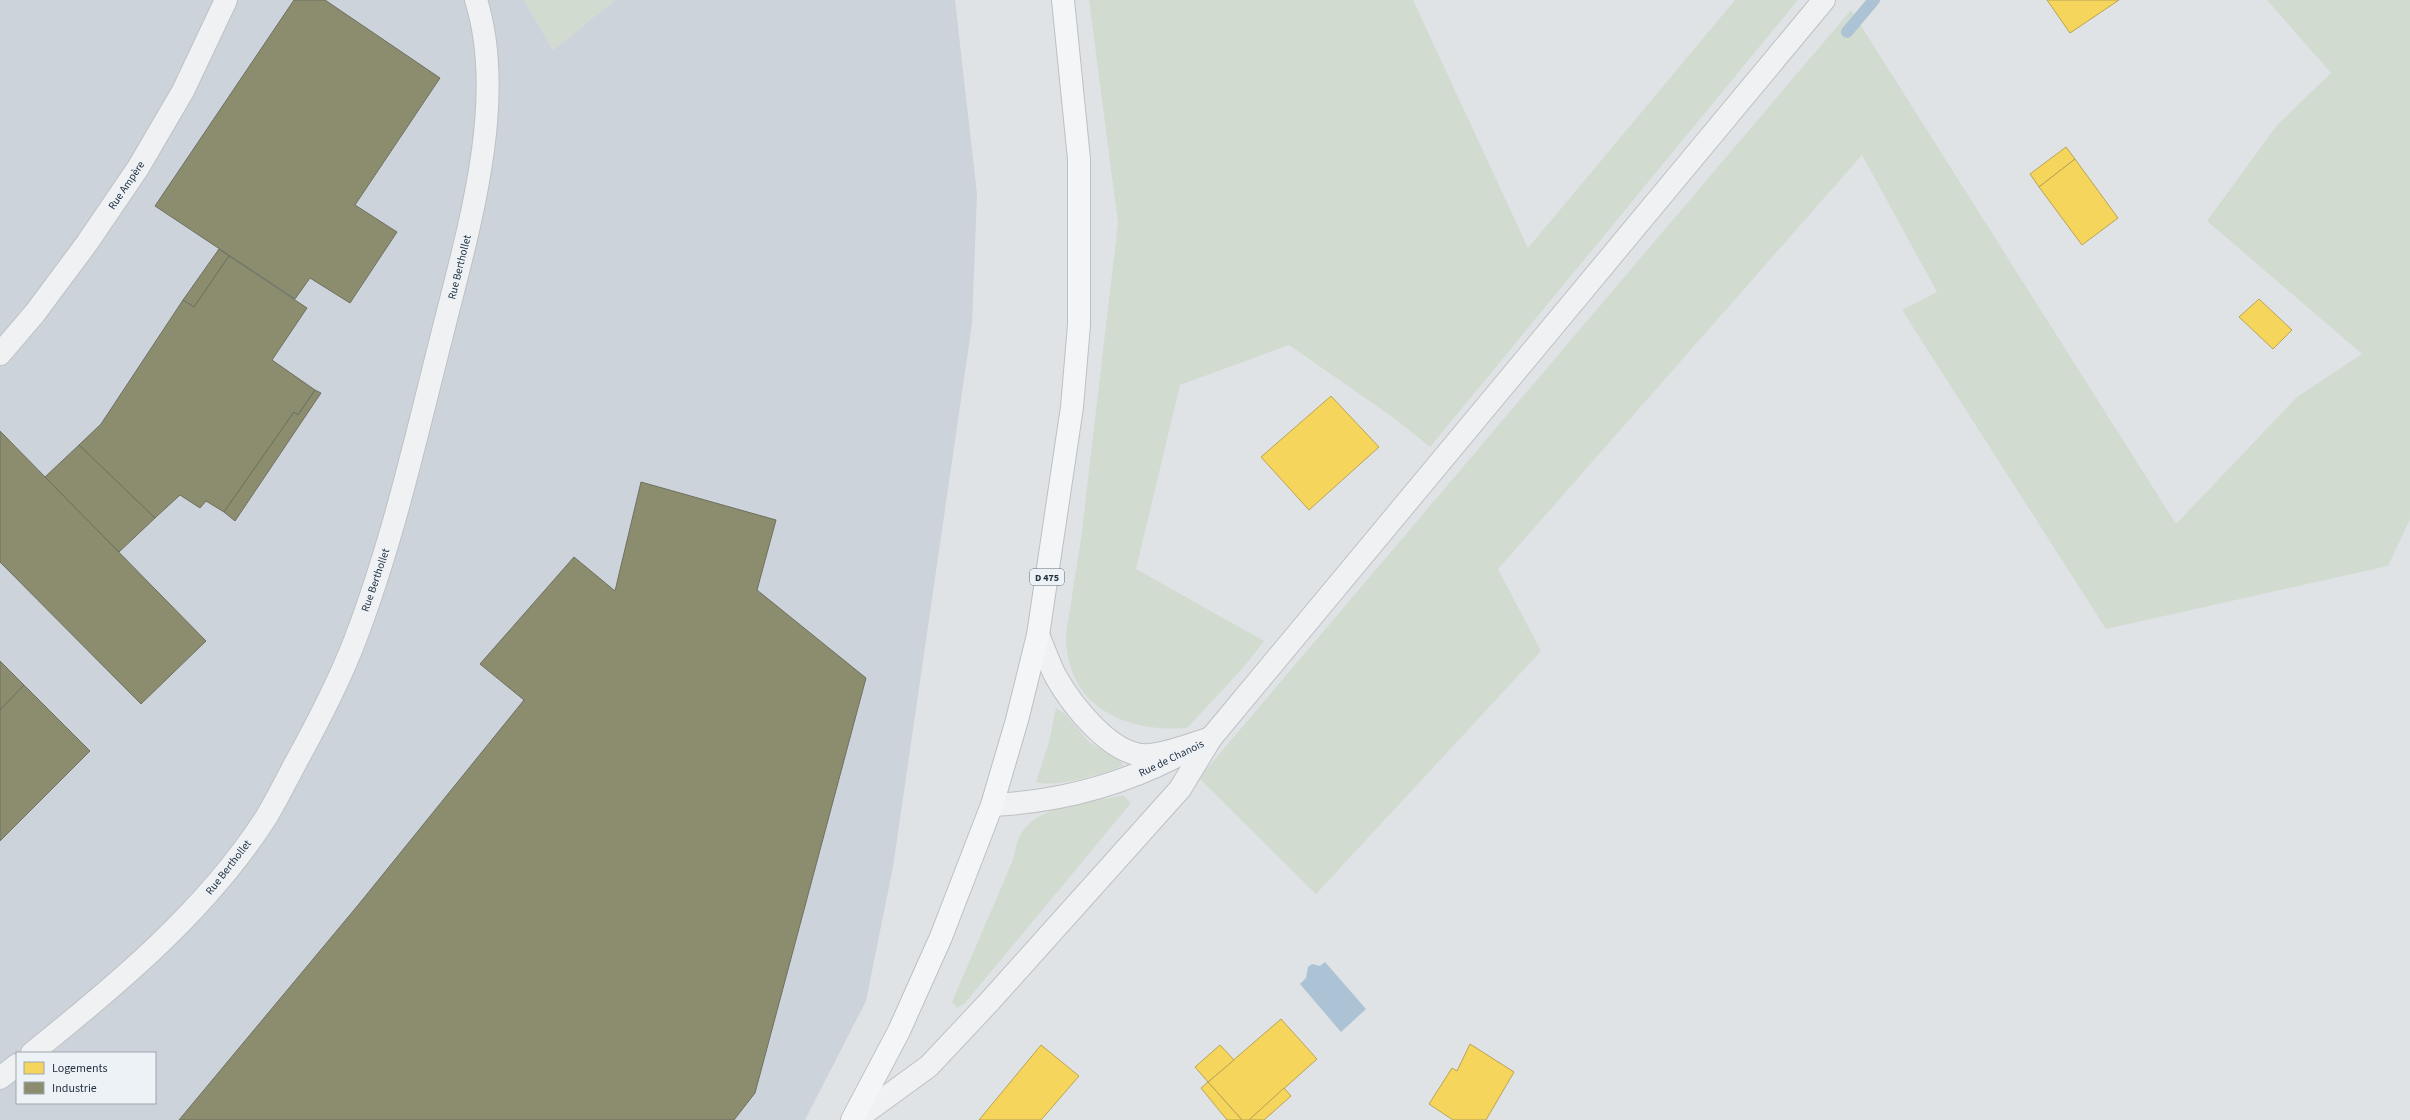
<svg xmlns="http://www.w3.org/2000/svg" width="2410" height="1120" font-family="'Source Sans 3',sans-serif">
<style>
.built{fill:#cdd3da;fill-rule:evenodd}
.green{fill:#d1dbd0}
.water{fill:#abc3d4}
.homes{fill:#f6d55c;stroke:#b7a454}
.industry{fill:#8c8c6e;stroke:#6d7160}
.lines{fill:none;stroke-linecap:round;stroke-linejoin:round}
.stream{stroke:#abc3d4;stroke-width:12}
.minor-casing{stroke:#bec1c4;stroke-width:24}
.tertiary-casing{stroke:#bec1c4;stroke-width:24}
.primary-casing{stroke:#bcc0c4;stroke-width:24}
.minor{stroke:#eff1f3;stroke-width:22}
.tertiary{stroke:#eff1f3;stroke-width:22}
.primary{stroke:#f4f5f6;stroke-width:22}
.labels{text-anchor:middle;stroke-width:4;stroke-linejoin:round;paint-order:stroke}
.shield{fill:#edf2f6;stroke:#616c77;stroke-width:1}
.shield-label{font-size:10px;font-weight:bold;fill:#253241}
.street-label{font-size:11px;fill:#253241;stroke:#edf2f6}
</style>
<rect width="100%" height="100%" fill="#e0e3e6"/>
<path class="built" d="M0,0H524L553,50L615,0H955L977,194L972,324L893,867L866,1001L805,1120H0ZM17,1053H155V1103H17Z"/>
<g class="green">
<path d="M524,0H615L553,50Z"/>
<path d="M1089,0H1413L1528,248L1735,0H1798L1430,447L1394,418L1289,345L1180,385L1136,569L1264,641L1242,669L1187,728C1123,733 1065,705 1066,634L1081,539L1118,223Z"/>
<path d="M2267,0H2410V519L2388,566L2106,629L1902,310L1937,292L1862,155L1498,569L1541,651L1316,894L1199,778L1851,10L2176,524L2297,397L2362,354L2207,221L2277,125L2331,73Z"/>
<path d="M1056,708L1065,714L1089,742L1121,761L1123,766C1104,773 1054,789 1036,782L1049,742Z"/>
<path d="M1123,795L1131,803L965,1003L957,1008L952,1002L1013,860C1015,852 1016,843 1020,836C1035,804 1092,803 1123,795Z"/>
</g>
<path class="water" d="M1325,962L1366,1009L1341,1032L1300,984L1306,978L1308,967L1312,964L1320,966Z"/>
<g class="homes">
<path d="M2047,0H2119L2070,33Z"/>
<path d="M2066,147L2075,159L2039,187L2030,174Z"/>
<path d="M2075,159L2118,218L2082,245L2039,187Z"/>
<path d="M2259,299L2292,330L2273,349L2239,317Z"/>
<path d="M1331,396L1379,447L1309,510L1261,457Z"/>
<path d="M1281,1019L1317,1059L1249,1120H1242L1208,1082Z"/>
<path d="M1470,1044L1514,1072L1486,1120H1453L1429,1104L1452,1068L1457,1071Z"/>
<path d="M1041,1045L1079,1076L1041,1120H979Z"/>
<path d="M1220,1045L1234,1060L1208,1082L1195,1067Z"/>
<path d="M1208,1082L1242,1120H1227L1201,1088Z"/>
<path d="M1284,1088L1291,1096L1264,1120H1249Z"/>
</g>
<g class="industry">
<path d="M294,0H325L440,78L355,205L397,232L350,303L310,278L295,299L155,206Z"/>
<path d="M219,249L229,256L194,307L183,300Z"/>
<path d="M229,256L307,308L272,360L315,390L298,415L294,412L224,512L206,501L200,508L180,495L155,518L79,445L101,424L183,300L194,307Z"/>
<path d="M315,390L321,393L235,521L224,512L294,412L298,415Z"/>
<path d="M0,431L206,641L141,704L0,562Z"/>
<path d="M79,445L155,518L119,552L45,477Z"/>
<path d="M641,482L776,520L757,590L866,678L755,1093L734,1120H179L359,904L524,700L480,664L574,557L615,591Z"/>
<path d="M0,661L24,685L0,710Z"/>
<path d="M24,685L90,751L0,841V710Z"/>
</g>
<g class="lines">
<path class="stream" d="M1847,32L1874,0"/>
<g class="minor-casing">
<g id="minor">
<path d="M0,354L35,313L87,243L138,168L183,91L226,0"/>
<path d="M32,1053C118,984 207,910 267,816C277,799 286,781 295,764C317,724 339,682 355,640C393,541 416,437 442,335C467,234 508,102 476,0"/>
<path d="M0,1078L17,1065"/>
</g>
</g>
<g class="tertiary-casing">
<g id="tertiary">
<path d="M1038,635C1044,648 1049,664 1056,677C1072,705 1113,759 1150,755C1170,753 1192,744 1211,738"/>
<path d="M992,805C1056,802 1118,786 1175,757"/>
<path d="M855,1120L929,1066L990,1001L1180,789L1211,738L1824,0"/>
</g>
</g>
<g class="primary-casing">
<path id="primary" d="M852,1120L899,1031L941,937L992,805L1017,720L1038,635L1072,407L1079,325V159L1063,0"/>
</g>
<use href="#minor" class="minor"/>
<use href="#tertiary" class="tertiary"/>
<use href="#primary" class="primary"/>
</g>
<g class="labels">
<rect class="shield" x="1030" y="569" width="34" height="16" rx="3"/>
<g class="shield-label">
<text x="1047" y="581">D 475</text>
</g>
<g class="street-label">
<text transform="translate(126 185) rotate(-56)" y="4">Rue Ampère</text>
<text transform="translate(459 267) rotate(-76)" y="4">Rue Berthollet</text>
<text transform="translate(375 580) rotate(-71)" y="4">Rue Berthollet</text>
<text transform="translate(1171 758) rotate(-26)" y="4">Rue de Chanois</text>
<text transform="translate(228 867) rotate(-52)" y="4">Rue Berthollet</text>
</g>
</g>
<rect x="16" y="1052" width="140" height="52" fill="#edf2f6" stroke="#9da5ae"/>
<rect x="24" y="1062" width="20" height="12" fill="#f6d55c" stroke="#9da5ae"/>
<text x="52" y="1072" font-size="12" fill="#253241">Logements</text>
<rect x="24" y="1082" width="20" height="12" fill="#8c8c6e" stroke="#9da5ae"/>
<text x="52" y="1092" font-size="12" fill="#253241">Industrie</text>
</svg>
